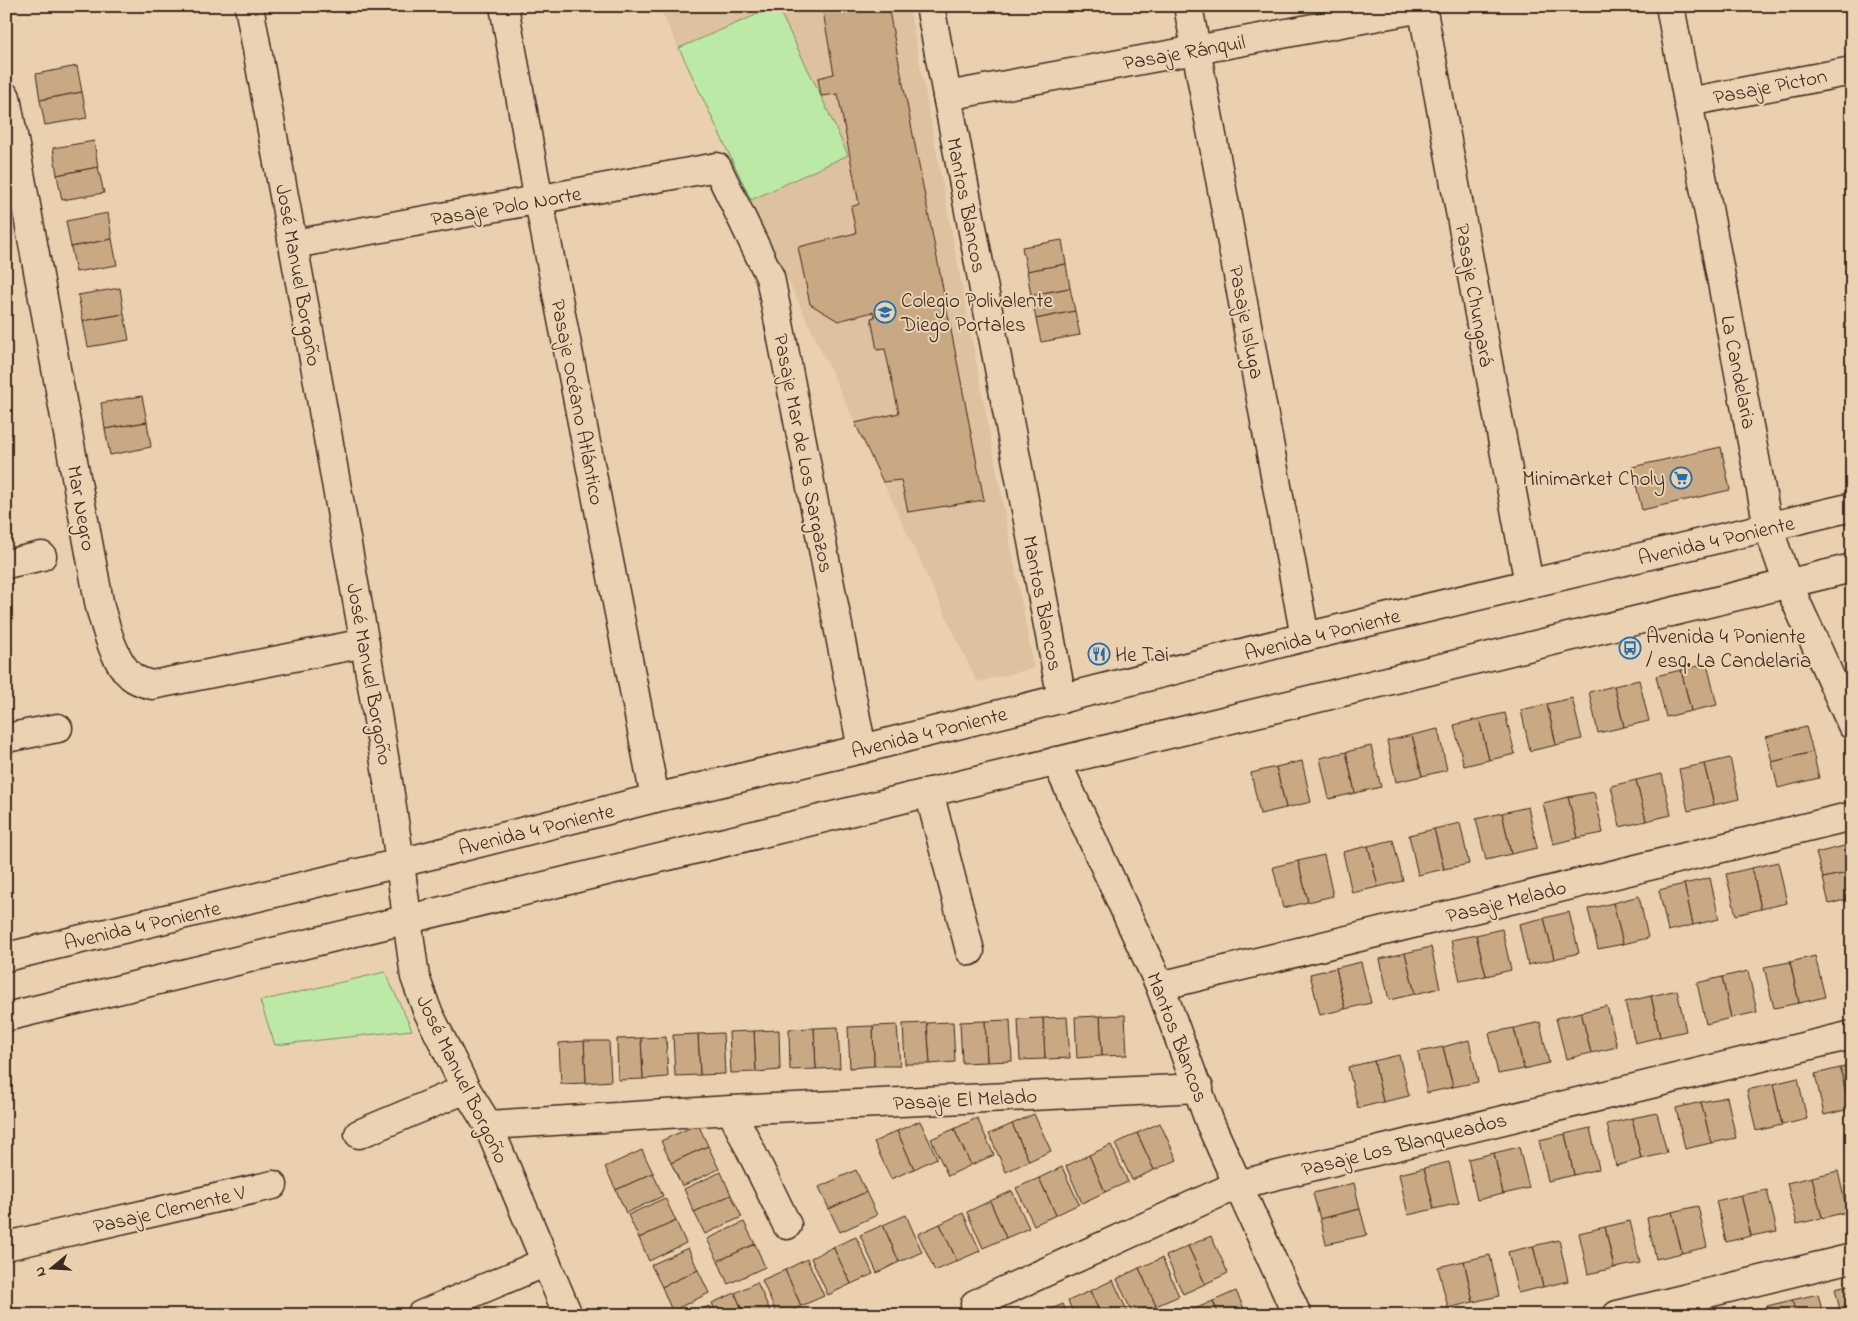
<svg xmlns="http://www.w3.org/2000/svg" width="1858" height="1321" font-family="'Indie Flower',sans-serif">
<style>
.built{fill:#dec19f}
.green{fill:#bde9a6;stroke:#7c8a62}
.building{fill:#c9a884;stroke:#3b2a1e}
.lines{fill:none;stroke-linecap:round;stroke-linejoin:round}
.minor-casing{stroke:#3b2a1e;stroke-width:31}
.tertiary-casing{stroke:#3b2a1e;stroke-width:31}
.minor{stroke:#ebd2b3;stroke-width:28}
.tertiary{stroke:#ebd2b3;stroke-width:28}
.labels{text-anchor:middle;stroke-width:4;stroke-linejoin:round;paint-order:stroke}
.street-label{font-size:21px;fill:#3b2a1e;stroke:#ebd2b3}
.poi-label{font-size:21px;fill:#3b2a1e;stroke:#ebd2b3;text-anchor:start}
</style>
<rect width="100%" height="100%" fill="#ebd0af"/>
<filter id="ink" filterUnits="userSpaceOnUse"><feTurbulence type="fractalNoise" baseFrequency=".02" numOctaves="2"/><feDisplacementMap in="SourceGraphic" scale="10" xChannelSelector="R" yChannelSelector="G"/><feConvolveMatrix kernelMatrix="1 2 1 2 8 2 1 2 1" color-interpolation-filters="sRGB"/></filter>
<g filter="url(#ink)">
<path class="built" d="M659,6H909L1034,668L977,682Z"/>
<g class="green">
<path d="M777,6L821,96L848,155L751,200L679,48Z"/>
<path d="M385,972L412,1030L275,1045L260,1001Z"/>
</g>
<g class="building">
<path d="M822,6H888L984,500L908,512L901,480L883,482L855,423L899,413L885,349L877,350L871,318L875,317L873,312L838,321L810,304L798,247L856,233L851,207L859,204L838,94L821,96L818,78L834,74Z"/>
<path d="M77,66L82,92L40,100L36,74Z"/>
<path d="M82,92L87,118L45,125L40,100Z"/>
<path d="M94,141L98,167L57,175L53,148Z"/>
<path d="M98,167L104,193L62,200L57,175Z"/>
<path d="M108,213L112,239L71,247L66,221Z"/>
<path d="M112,239L117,265L76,272L71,247Z"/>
<path d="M1062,240L1066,264L1027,271L1022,247Z"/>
<path d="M1066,264L1070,288L1031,295L1027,271Z"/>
<path d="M120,288L124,314L83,321L78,295Z"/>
<path d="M1070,288L1075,311L1036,319L1031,295Z"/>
<path d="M1075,311L1080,335L1041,342L1036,319Z"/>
<path d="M124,314L129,340L88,347L83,321Z"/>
<path d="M142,396L147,422L105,429L101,403Z"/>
<path d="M147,422L151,447L110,455L105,429Z"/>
<path d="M1721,447L1730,490L1642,510L1632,467Z"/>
<path d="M1707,664L1717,705L1691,711L1681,670Z"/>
<path d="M1681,670L1691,711L1666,717L1656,676Z"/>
<path d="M1639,680L1649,721L1624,727L1614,686Z"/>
<path d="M1614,686L1624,727L1598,733L1589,692Z"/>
<path d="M1572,698L1582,739L1556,745L1547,704Z"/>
<path d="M1547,704L1556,745L1530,751L1521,710Z"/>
<path d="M1505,713L1515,754L1489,760L1479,719Z"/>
<path d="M1479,719L1489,760L1464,766L1454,725Z"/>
<path d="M1806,727L1813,752L1772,762L1766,737Z"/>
<path d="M1438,729L1447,770L1422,776L1412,735Z"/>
<path d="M1412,735L1422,776L1396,782L1387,741Z"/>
<path d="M1371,746L1381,787L1355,793L1346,752Z"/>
<path d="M1346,752L1355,793L1329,799L1320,758Z"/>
<path d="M1813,752L1819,778L1778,788L1772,762Z"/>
<path d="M1730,758L1739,799L1714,805L1704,764Z"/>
<path d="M1302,761L1311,802L1286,808L1276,767Z"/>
<path d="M1704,764L1714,805L1688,811L1679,769Z"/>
<path d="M1276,767L1286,808L1260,814L1251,773Z"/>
<path d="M1662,774L1671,815L1646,821L1636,780Z"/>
<path d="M1636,780L1646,821L1620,827L1611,786Z"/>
<path d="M1594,792L1603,833L1578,838L1568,797Z"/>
<path d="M1568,797L1578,838L1553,844L1543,803Z"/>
<path d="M1528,807L1537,848L1511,854L1502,813Z"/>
<path d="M1502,813L1511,854L1486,860L1476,819Z"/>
<path d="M1460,823L1469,864L1444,869L1434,829Z"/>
<path d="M1434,829L1444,869L1418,875L1409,835Z"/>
<path d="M1393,840L1403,881L1378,887L1368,846Z"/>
<path d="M1852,844V872L1823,878L1816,853Z"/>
<path d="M1368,846L1378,887L1352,893L1343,852Z"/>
<path d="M1324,855L1333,896L1308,902L1298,861Z"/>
<path d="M1298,861L1308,902L1283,908L1273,867Z"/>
<path d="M1778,862L1787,903L1761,909L1752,868Z"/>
<path d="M1752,868L1761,909L1736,915L1726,874Z"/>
<path d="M1852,872V898L1829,904L1823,878Z"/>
<path d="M1710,878L1719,919L1693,925L1684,884Z"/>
<path d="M1684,884L1693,925L1668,931L1659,890Z"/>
<path d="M1639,896L1648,938L1623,944L1613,903Z"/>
<path d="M1613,903L1623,944L1598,949L1588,909Z"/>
<path d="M1569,912L1579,953L1554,959L1544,918Z"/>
<path d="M1544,918L1554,959L1528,965L1519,924Z"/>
<path d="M1502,929L1511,970L1486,976L1476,935Z"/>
<path d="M1476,935L1486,976L1460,981L1451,940Z"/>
<path d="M1431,947L1440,988L1415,994L1405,953Z"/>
<path d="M1405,953L1415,994L1389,1000L1380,959Z"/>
<path d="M1815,956L1825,997L1799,1003L1790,962Z"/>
<path d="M1361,962L1371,1003L1345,1009L1336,968Z"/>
<path d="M1790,962L1799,1003L1774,1008L1764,967Z"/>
<path d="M1336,968L1345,1009L1320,1015L1310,974Z"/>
<path d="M1748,971L1757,1012L1731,1018L1722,977Z"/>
<path d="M1722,977L1731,1018L1706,1024L1697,983Z"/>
<path d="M1677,990L1686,1031L1660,1037L1651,996Z"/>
<path d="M1651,996L1660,1037L1635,1043L1625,1002Z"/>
<path d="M1607,1006L1617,1047L1591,1053L1581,1012Z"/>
<path d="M1581,1012L1591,1053L1566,1059L1556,1018Z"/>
<path d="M1125,1015L1127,1055L1102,1056L1100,1016Z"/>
<path d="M1100,1016L1102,1056L1077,1058L1075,1017Z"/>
<path d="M1067,1017L1070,1058L1045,1059L1043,1018Z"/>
<path d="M1043,1018L1045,1059L1020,1060L1018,1019Z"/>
<path d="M1010,1020L1012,1061L987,1062L985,1021Z"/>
<path d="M985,1021L987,1062L962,1063L960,1022Z"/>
<path d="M953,1022L955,1062L930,1064L927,1023Z"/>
<path d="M1540,1022L1549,1063L1524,1069L1514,1028Z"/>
<path d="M927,1023L930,1064H905L903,1024Z"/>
<path d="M897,1025L900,1066H874L873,1026Z"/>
<path d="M873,1026L874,1066L850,1068L848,1027Z"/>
<path d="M838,1027L840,1068L816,1069L814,1028Z"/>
<path d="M814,1028L816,1069L790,1070L789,1029Z"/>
<path d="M1514,1028L1524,1069L1498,1074L1489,1033Z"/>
<path d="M779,1030L780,1070L756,1072L754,1031Z"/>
<path d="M754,1031L756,1072L731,1073L729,1032Z"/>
<path d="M723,1033L725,1074L700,1075L698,1034Z"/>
<path d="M698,1034L700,1075L675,1076L673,1035Z"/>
<path d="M666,1037L668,1077L643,1079L641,1038Z"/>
<path d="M641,1038L643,1079L618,1080L617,1039Z"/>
<path d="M1469,1040L1478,1082L1453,1087L1443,1047Z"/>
<path d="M584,1041H609L611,1081L586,1083Z"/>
<path d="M584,1041L586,1083L561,1084L559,1043Z"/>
<path d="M1443,1047L1453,1087L1427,1093L1418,1052Z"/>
<path d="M1399,1055L1409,1096L1383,1102L1374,1061Z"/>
<path d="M1374,1061L1383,1102L1358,1108L1348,1067Z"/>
<path d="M1852,1065V1108L1850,1109L1840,1068Z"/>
<path d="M1840,1068L1850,1109L1824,1115L1815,1074Z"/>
<path d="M1798,1078L1807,1119L1782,1125L1773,1084Z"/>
<path d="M1773,1084L1782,1125L1756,1131L1747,1090Z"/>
<path d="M1727,1097L1736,1138L1711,1143L1701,1102Z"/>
<path d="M1701,1102L1711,1143L1685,1149L1676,1108Z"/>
<path d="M1657,1113L1667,1153L1641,1159L1632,1118Z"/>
<path d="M1034,1114L1051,1151L1029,1161L1012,1124Z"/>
<path d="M977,1118L994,1155L971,1165L954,1129Z"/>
<path d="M1632,1118L1641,1159L1616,1166L1607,1124Z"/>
<path d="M920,1121L937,1158L914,1169L897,1131Z"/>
<path d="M1160,1123L1177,1160L1154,1170L1137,1133Z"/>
<path d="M698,1124L708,1146L671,1163L661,1141Z"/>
<path d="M1012,1124L1029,1161L1006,1172L989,1134Z"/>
<path d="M1590,1128L1599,1169L1574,1175L1565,1134Z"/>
<path d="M954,1129L971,1165L948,1176L931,1139Z"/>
<path d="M897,1131L914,1169L891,1179L874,1142Z"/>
<path d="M1137,1133L1154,1170L1132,1180L1115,1144Z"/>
<path d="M1565,1134L1574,1175L1548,1181L1539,1140Z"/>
<path d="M1111,1145L1128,1182L1105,1192L1089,1155Z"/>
<path d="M708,1146L719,1169L682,1186L671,1163Z"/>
<path d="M1519,1147L1529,1188L1503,1194L1494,1153Z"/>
<path d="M642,1150L653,1173L616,1190L605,1167Z"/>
<path d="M1494,1153L1503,1194L1477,1200L1468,1159Z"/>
<path d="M1089,1155L1105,1192L1082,1203L1066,1166Z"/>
<path d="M1449,1162L1459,1203L1434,1209L1424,1168Z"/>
<path d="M1062,1167L1079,1204L1056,1215L1039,1178Z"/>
<path d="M1424,1168L1434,1209L1408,1215L1399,1174Z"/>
<path d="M856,1170L866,1192L829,1209L819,1187Z"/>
<path d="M1838,1171L1847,1212L1822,1218L1812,1177Z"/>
<path d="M721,1172L731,1195L694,1212L684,1189Z"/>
<path d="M653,1173L663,1196L626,1213L616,1190Z"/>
<path d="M1812,1177L1822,1218L1797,1224L1787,1183Z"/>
<path d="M1039,1178L1056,1215L1034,1225L1016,1188Z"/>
<path d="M1354,1183L1360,1209L1320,1219L1313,1193Z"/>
<path d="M1767,1190L1777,1231L1751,1236L1741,1195Z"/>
<path d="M1012,1191L1029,1228L1006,1238L990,1201Z"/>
<path d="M866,1192L877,1215L840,1232L829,1209Z"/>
<path d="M731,1195L742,1217L705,1234L694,1212Z"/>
<path d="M1741,1195L1751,1236L1726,1242L1716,1201Z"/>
<path d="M665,1198L676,1221L639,1238L628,1215Z"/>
<path d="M990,1201L1006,1238L983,1248L967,1212Z"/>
<path d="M1698,1206L1707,1247L1682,1253L1672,1212Z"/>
<path d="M1360,1209L1367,1235L1326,1244L1320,1219Z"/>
<path d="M1672,1212L1682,1253L1656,1259L1647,1218Z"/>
<path d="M963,1213L980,1251L957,1261L940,1224Z"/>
<path d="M906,1215L922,1252L899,1262L883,1225Z"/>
<path d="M676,1221L686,1243L649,1261L639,1238Z"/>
<path d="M1630,1221L1640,1263L1614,1268L1605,1227Z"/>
<path d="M744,1222L755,1244L718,1261L707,1239Z"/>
<path d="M940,1224L957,1261L935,1271L918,1234Z"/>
<path d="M883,1225L899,1262L877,1273L860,1235Z"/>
<path d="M1605,1227L1614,1268L1588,1274L1579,1233Z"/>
<path d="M1211,1236L1228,1273L1205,1284L1188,1246Z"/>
<path d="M856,1237L873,1274L851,1284L833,1247Z"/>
<path d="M1559,1240L1568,1281L1543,1287L1533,1246Z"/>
<path d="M755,1244L765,1267L728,1284L718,1261Z"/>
<path d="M1188,1246L1205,1284L1183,1294L1166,1256Z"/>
<path d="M1533,1246L1543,1287L1518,1293L1508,1252Z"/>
<path d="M833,1247L851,1284L828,1295L811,1258Z"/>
<path d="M688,1248L698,1270L662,1287L651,1265Z"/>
<path d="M1490,1255L1499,1296L1473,1302L1464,1261Z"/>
<path d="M1162,1258L1179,1296L1156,1306L1139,1268Z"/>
<path d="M807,1259L824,1296L801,1306L785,1270Z"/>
<path d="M1464,1261L1473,1302L1448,1308L1438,1267Z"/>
<path d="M1139,1268L1156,1306L1133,1315L1117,1279Z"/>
<path d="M698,1270L709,1293L672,1311L662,1287Z"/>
<path d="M785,1270L801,1306L784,1315H777L762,1280Z"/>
<path d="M1113,1280L1129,1315H1101L1090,1291Z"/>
<path d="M757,1282L772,1315H744L735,1293Z"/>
<path d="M1852,1284V1315H1841L1835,1288Z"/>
<path d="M1090,1291L1101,1315H1074L1068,1301Z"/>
<path d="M1236,1291L1247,1315H1219L1213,1301Z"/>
<path d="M735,1293L744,1315H717L712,1303Z"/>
<path d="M1818,1294L1823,1315H1796L1792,1300Z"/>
<path d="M1792,1300L1796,1315H1769L1767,1306Z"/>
<path d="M1213,1301L1219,1315H1191L1190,1311Z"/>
<path d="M1063,1304L1068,1315H1041L1040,1314Z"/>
<path d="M709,1306L713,1315H688Z"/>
<path d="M1752,1309L1753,1315H1727Z"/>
</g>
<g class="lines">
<g class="minor-casing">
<g id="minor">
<path d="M504,6L539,201L655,798"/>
<path d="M930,6L1062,699"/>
<path d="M1188,6L1305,637"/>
<path d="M1422,6L1529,584"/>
<path d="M1670,6L1768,527L1788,584L1852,725"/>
<path d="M947,96L1422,8"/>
<path d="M6,97L100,607C106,628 114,661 131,676C137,681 144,683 152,685L365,643"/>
<path d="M1688,102L1852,71"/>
<path d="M294,244L717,167L770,277L862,749"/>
<path d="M6,564L42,556"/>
<path d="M6,738L58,728"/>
<path d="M1056,761L1160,986L1210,1123L1297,1315"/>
<path d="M929,792L970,951"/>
<path d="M407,919L415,977L427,1010L466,1089L488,1125L568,1315"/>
<path d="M1160,986L1852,816"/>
<path d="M731,1110L787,1225"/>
<path d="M488,1125L731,1110L1199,1088"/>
<path d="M359,1134L466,1089"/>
<path d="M6,1246L273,1185"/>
<path d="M975,1304L1237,1185L1852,1035"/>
<path d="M421,1315L546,1262"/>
<path d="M1617,1315L1852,1258"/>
</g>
</g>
<g class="tertiary-casing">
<g id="tertiary">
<path d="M249,6C282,182 314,357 345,533C368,662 392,790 407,919"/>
<path d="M6,957L400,863L655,798L862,749L1305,637L1852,507"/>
<path d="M6,1017L1852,568"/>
</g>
</g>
<use href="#minor" class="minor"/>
<use href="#tertiary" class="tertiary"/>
</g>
</g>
<defs>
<g id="school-ring" transform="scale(1.125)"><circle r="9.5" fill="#ebd2b3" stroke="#1f6fb2" stroke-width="1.5"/><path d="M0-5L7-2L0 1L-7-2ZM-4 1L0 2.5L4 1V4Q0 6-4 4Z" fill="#1f6fb2"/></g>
<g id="supermarket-ring" transform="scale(1.125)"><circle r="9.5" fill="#ebd2b3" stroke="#1f6fb2" stroke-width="1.5"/><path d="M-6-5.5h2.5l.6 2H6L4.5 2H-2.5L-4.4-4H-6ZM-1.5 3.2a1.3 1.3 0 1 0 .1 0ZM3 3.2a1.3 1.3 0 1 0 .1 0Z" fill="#1f6fb2"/></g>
<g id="bus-ring" transform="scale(1.125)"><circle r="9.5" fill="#ebd2b3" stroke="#1f6fb2" stroke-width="1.5"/><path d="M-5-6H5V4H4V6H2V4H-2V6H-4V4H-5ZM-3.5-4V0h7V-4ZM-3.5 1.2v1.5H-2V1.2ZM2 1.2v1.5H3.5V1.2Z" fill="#1f6fb2"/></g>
<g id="restaurant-ring" transform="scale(1.125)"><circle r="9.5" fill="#ebd2b3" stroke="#1f6fb2" stroke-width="1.5"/><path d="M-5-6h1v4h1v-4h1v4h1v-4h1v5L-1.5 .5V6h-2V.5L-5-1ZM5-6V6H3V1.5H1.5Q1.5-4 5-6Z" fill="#1f6fb2"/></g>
</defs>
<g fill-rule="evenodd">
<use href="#school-ring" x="885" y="312"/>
<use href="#supermarket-ring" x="1681" y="478"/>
<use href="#bus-ring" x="1630" y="648"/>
<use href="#restaurant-ring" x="1099" y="654"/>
</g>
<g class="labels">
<g class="street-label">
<text transform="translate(1184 52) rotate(-10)" y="7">Pasaje Ránquil</text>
<text transform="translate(1770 86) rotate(-11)" y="7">Pasaje Picton</text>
<text transform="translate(967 205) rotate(79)" y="7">Mantos Blancos</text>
<text transform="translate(506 206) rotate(-10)" y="7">Pasaje Polo Norte</text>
<text transform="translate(299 275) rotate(80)" y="7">José Manuel Borgoño</text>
<text transform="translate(1475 295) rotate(80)" y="7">Pasaje Chungará</text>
<text transform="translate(1247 322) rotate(79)" y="7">Pasaje Isluga</text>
<text transform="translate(1739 372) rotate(79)" y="7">La Candelaria</text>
<text transform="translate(578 402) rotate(79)" y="7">Pasaje Océano Atlántico</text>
<text transform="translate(804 453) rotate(79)" y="7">Pasaje Mar de Los Sargazos</text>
<text transform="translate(82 508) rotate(80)" y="7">Mar Negro</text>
<text transform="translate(1716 540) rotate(-13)" y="7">Avenida 4 Poniente</text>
<text transform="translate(1043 603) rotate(79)" y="7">Mantos Blancos</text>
<text transform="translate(1322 634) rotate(-14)" y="7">Avenida 4 Poniente</text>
<text transform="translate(370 674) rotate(80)" y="7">José Manuel Borgoño</text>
<text transform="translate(929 732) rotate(-14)" y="7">Avenida 4 Poniente</text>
<text transform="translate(536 829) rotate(-14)" y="7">Avenida 4 Poniente</text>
<text transform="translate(1506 901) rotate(-14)" y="7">Pasaje Melado</text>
<text transform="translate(142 925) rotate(-13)" y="7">Avenida 4 Poniente</text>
<text transform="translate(1178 1037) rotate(69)" y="7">Mantos Blancos</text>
<text transform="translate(463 1079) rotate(64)" y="7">José Manuel Borgoño</text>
<text transform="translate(965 1099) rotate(-3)" y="7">Pasaje El Melado</text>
<text transform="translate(1404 1144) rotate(-14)" y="7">Pasaje Los Blanqueados</text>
<text transform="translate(169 1209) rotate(-13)" y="7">Pasaje Clemente V</text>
</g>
<g class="poi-label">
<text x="901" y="307">Colegio Polivalente<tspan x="901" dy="24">Diego Portales</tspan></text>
<text x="1665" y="485" text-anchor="end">Minimarket Choly</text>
<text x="1646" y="643">Avenida 4 Poniente<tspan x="1646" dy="24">/ esq. La Candelaria</tspan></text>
<text x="1115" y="661">He Tai</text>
</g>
</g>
<rect width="1858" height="1321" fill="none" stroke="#ebd2b3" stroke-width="25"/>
<rect x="12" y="12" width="1833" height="1296" fill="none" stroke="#3b2a1e" stroke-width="2" filter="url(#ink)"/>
<g transform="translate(52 1268) rotate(252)" stroke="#ebd2b3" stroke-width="4" paint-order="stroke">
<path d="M0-4L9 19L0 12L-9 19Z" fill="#3b2a1e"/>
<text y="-8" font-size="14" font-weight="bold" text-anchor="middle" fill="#3b2a1e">N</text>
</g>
</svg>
